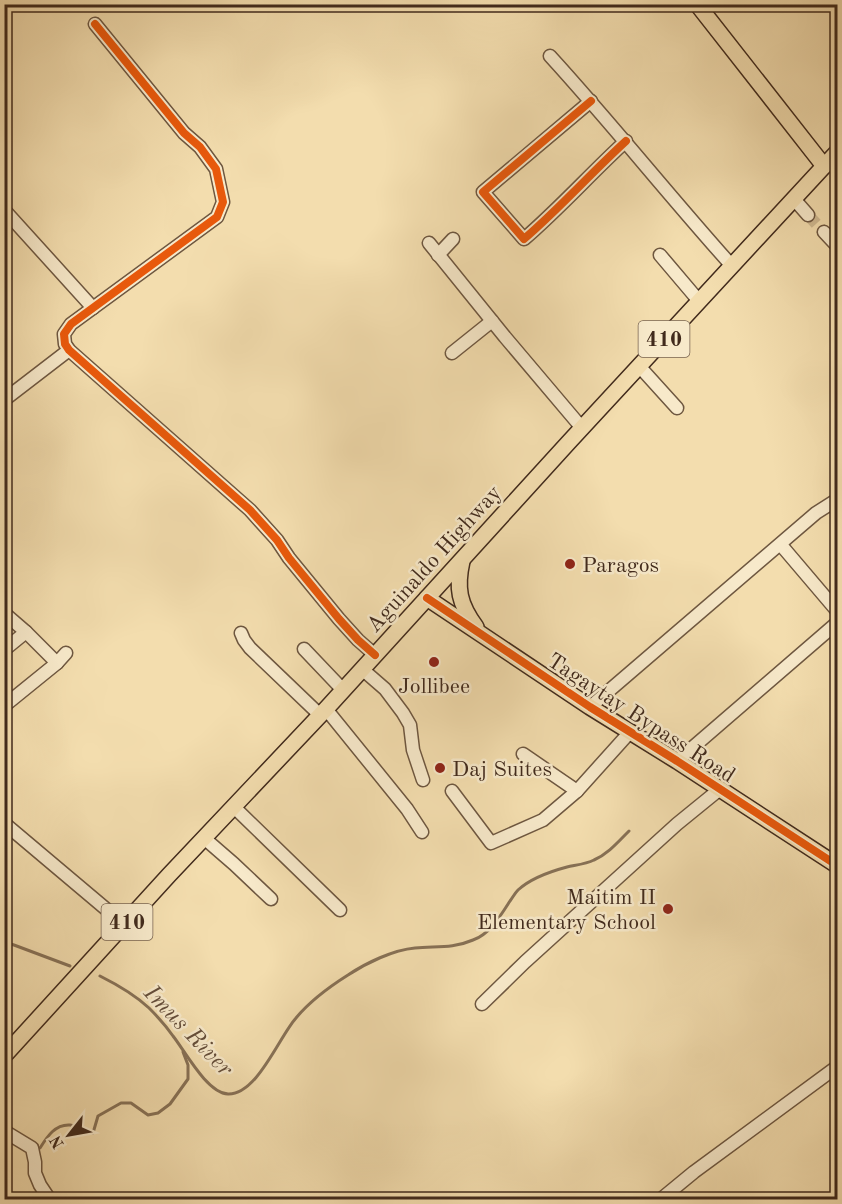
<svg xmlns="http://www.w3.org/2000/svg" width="842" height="1204" font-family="'Old Standard TT',serif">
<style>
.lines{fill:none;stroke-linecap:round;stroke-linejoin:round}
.stream{stroke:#877156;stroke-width:3}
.minor-tunnel{stroke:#cfb991;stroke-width:12;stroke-dasharray:12 6;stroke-linecap:butt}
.minor-casing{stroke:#6e5740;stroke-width:15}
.major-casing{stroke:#412a1c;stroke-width:18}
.minor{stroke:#f7e9ca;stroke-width:12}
.major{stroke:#f3ddae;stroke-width:15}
.cycleway-casing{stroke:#f7e9ca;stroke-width:11}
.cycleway{stroke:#e8590c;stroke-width:8}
.poi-dot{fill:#8f2418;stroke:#f7e9ca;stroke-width:2}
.labels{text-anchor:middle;stroke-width:5;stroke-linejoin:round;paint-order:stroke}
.shield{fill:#f7e9ca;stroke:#786350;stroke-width:1.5}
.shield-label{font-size:21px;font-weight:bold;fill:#412a1c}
.street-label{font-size:22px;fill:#412a1c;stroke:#f7e9ca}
.poi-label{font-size:22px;fill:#412a1c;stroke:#f7e9ca;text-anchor:start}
.water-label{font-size:24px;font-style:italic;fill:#644d39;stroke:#f7e9ca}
</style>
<rect width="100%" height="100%" fill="#f3ddae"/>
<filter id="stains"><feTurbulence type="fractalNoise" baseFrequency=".00333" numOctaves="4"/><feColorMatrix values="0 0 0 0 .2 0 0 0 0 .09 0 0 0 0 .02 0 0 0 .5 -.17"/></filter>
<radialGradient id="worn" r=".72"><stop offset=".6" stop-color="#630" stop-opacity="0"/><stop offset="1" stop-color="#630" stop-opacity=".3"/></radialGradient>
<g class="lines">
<g class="stream">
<path d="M4,942L14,945L70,966"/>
<path d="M100,976C118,985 134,994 149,1008C157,1016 166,1026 173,1036C185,1051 207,1093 228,1094C257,1095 279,1037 296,1018C310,1001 329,987 348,975C366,963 393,950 415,948C437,946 452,949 473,940C490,934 501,915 510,901C513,897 515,893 518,890C530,879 552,871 567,867C576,865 586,864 594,860C608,854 618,842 629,831"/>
<path d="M40,1148C47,1137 55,1124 70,1125C77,1126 86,1131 93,1133L98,1116L121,1103H131L148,1115L158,1113L170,1104L188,1079V1065L183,1052"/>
</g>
<path class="minor-tunnel" d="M808,215L824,232"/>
<g class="minor-casing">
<g id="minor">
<path d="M95,24L184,133L200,147L216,169L223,202L217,217L71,324L64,334L65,344L69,350L250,510L277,540L289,558L339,619L358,640L375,655"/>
<path d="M550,56C613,125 670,197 732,266"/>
<path d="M591,101L483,192L524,239C560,208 591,173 626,141"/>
<path d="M794,199L808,215"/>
<path d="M7,213L93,308"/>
<path d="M824,232L838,247"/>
<path d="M429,243L505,337L582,428"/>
<path d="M438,255L453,239"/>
<path d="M660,255L699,301"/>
<path d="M452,353L492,321"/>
<path d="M639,366L677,408"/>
<path d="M4,400L69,350"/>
<path d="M781,545L838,612"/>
<path d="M4,613L26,632L57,663"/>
<path d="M241,633L244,640L250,648L320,715"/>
<path d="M304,649L343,690"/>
<path d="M4,650L26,632"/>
<path d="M362,669L385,689L403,713L410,725L413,750L423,780"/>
<path d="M4,706L57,663L66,653"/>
<path d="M590,707L816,513L838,499"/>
<path d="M326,709L407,809L422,832"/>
<path d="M523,754L577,791"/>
<path d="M677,761L838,622"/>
<path d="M452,791L491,843L543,820L577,791L630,732"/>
<path d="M234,807L340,910"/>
<path d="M4,823L125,925"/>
<path d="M204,838L234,864L271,899"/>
<path d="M482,1004L525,962L677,824L720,789"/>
<path d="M4,1131L32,1148L35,1162V1173L40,1185L50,1200"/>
<path d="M660,1200L694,1172L838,1066"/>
</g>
</g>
<g class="major-casing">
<g id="major">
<path d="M697,4L824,166"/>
<path d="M462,561C456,588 459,604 476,627"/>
<path d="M427,598L590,707L677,761L838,866"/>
<path d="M4,1056L169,875L326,709L568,443L838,151"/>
</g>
</g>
<use href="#minor" class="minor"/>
<use href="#major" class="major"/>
<g class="cycleway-casing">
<g id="cycleway">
<path d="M95,24L184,133L200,147L216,169L223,202L217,217L71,324L64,334L65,344L69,350L250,510L277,540L289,558L339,619L358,640L375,655"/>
<path d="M591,101L483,192L524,239C560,208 591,173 626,141"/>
<path d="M427,598L590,707L677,761L838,866"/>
</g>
</g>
<use href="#cycleway" class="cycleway"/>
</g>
<g class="poi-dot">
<circle cx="570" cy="564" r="6"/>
<circle cx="434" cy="662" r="6"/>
<circle cx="440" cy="768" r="6"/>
<circle cx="668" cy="909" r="6"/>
</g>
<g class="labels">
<g class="shield">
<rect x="638.5" y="321" width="51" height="36" rx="4.5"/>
<rect x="101.5" y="904" width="51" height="36" rx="4.5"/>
</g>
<g class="shield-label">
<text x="664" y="346">410</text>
<text x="127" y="929">410</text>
</g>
<g class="street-label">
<text transform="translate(433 558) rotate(-48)" y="8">Aguinaldo Highway</text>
<text transform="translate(642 717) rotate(33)" y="8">Tagaytay Bypass Road</text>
</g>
<g class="poi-label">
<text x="582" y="572">Paragos</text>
<text x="434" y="693" text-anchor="middle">Jollibee</text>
<text x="452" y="776">Daj Suites</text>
<text x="656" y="904" text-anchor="end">Maitim II<tspan x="656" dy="25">Elementary School</tspan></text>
</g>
<g class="water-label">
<text transform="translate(189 1030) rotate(46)" y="8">Imus River</text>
</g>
</g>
<rect width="842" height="1204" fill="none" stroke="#f3ddae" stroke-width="24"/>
<rect x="6" y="6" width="830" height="1192" fill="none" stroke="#412a1c" stroke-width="3"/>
<rect x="12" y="12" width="818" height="1180" fill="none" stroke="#412a1c" stroke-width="1.5"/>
<g transform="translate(69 1135) rotate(239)" stroke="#f7e9ca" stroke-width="4.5" paint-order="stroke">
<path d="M0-4.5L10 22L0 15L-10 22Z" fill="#412a1c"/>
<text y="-9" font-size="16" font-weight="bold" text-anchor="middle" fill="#412a1c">N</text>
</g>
<rect width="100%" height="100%" filter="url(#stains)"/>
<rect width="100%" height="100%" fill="url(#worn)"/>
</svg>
